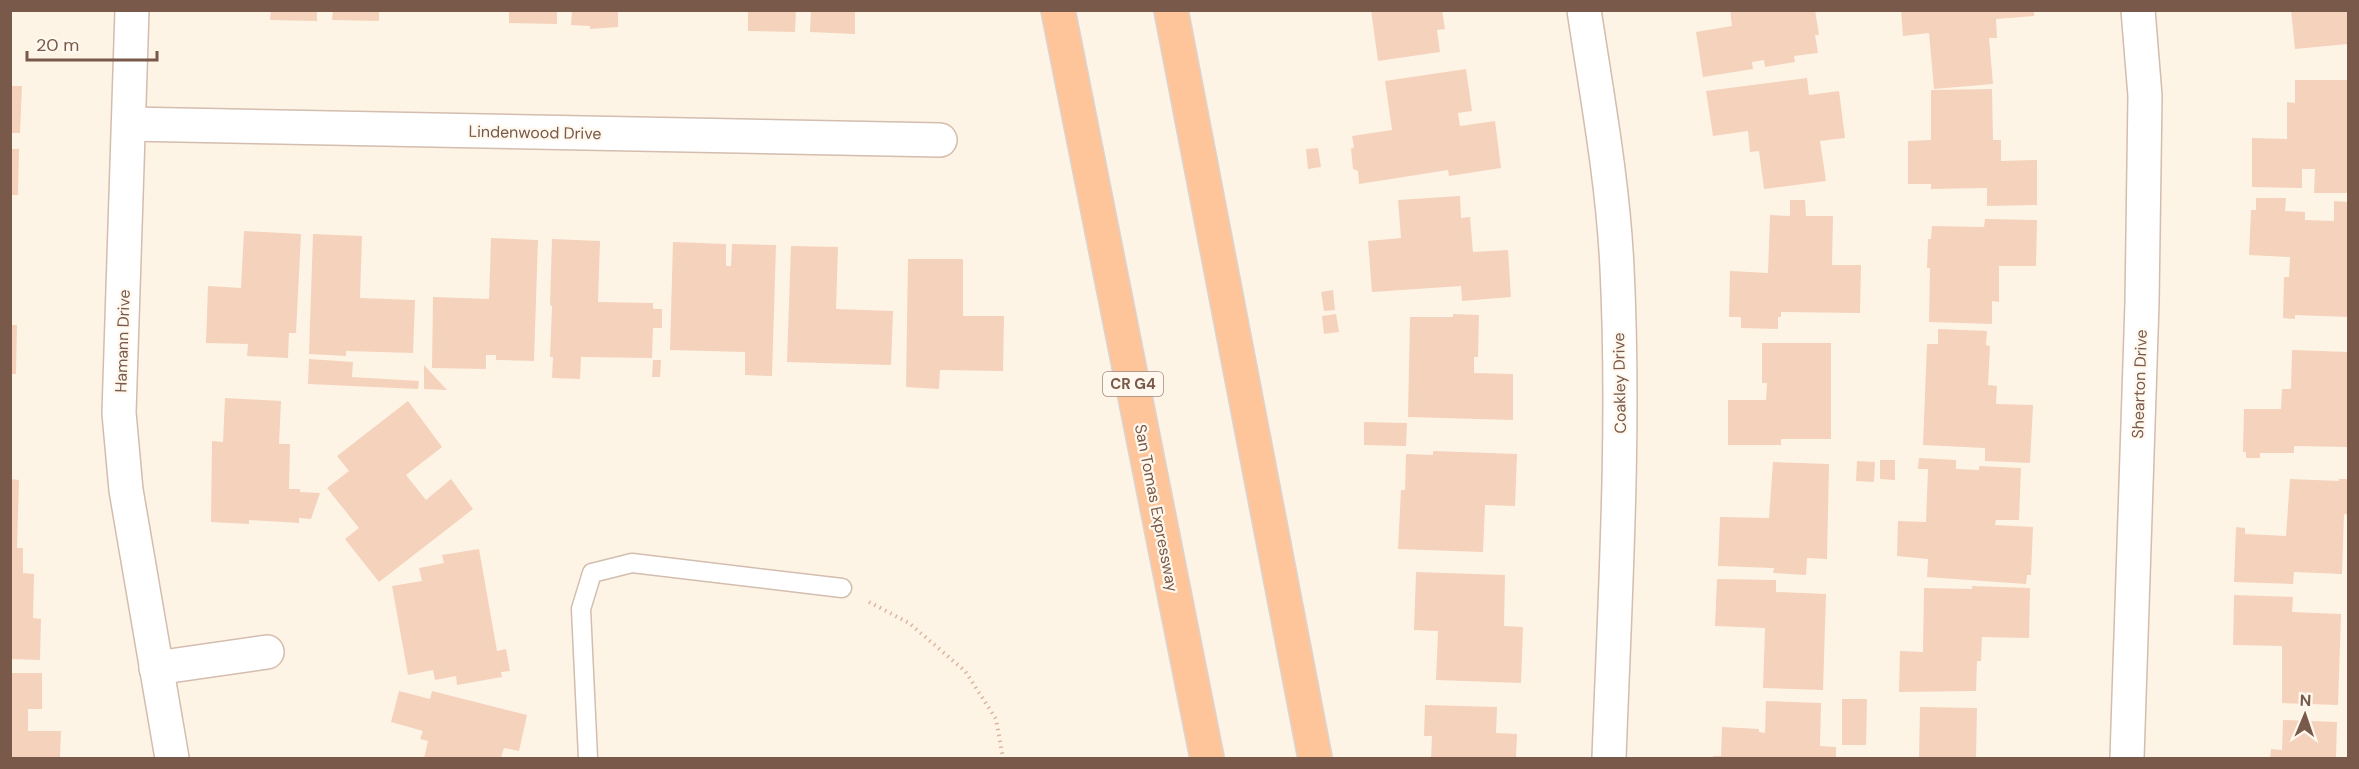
<svg xmlns="http://www.w3.org/2000/svg" width="2359" height="769" font-family="'DM Sans',sans-serif">
<style>
.building{fill:#f5d2bc}
.lines{fill:none;stroke-linecap:round;stroke-linejoin:round}
.service-casing{stroke:#d3bdae;stroke-width:21}
.minor-casing{stroke:#d3bdae;stroke-width:36}
.trunk-casing{stroke:#dcd4d0;stroke-width:36}
.path{stroke:#dbb59e;stroke-width:4;stroke-dasharray:1.5 4.5;stroke-linecap:butt}
.service{stroke:#fff;stroke-width:18}
.minor{stroke:#fff;stroke-width:33}
.trunk{stroke:#fec49a;stroke-width:33}
.labels{text-anchor:middle;stroke-width:4.5;stroke-linejoin:round;paint-order:stroke}
.shield{fill:#fff8ee;stroke:#a1897a;stroke-width:1.5}
.shield-label{font-size:15px;font-weight:bold;fill:#795949}
.street-label{font-size:16px;fill:#795949;stroke:#fff8ee}
</style>
<rect width="100%" height="100%" fill="#fef4e6"/>
<g class="building">
<path d="M271,10H317V21L270,20Z"/>
<path d="M333,10H379V21L332,20Z"/>
<path d="M509,10H557V24L509,23Z"/>
<path d="M572,10H618V27L590,29V26L571,25Z"/>
<path d="M748,10H796L795,32L748,31Z"/>
<path d="M811,10H855V34L810,32Z"/>
<path d="M1371,10H1442L1445,29L1437,30L1440,52L1378,61Z"/>
<path d="M1730,10H1815L1819,35H1815L1818,53L1794,56L1795,62L1765,67L1764,60L1752,62L1753,69L1703,77L1696,32L1732,26Z"/>
<path d="M1901,10H2034V16L1996,19L1997,38H1989L1993,84L1934,89L1929,33L1903,36Z"/>
<path d="M2291,10H2348V44L2295,49Z"/>
<path d="M1466,69L1472,111L1458,113L1460,126L1495,121L1501,168L1449,176L1448,170L1359,184L1358,171L1353,169L1351,149L1354,147L1352,136L1392,130L1385,81Z"/>
<path d="M1807,78L1809,95L1839,91L1845,138L1820,141L1826,181L1764,189L1759,151L1750,152L1748,131L1713,136L1706,91Z"/>
<path d="M2295,80H2348V193H2314L2315,169H2302V188L2252,187V138L2287,139V102L2295,103Z"/>
<path d="M10,86H22L20,133H10Z"/>
<path d="M1992,89L1993,140H2001V161L2037,160V205L1987,206V188L1931,189V184H1908V141L1931,140V90Z"/>
<path d="M1318,148L1321,167L1308,169L1306,149Z"/>
<path d="M10,149H19L18,195H10Z"/>
<path d="M1460,196L1461,218L1470,217L1473,252L1508,250L1511,297L1462,301L1461,286L1372,292L1368,241L1401,238L1398,200Z"/>
<path d="M2256,198H2286L2285,211L2305,212V220L2334,221V201L2348,202V317L2295,315V319L2283,318L2284,277H2289L2290,257L2249,255L2251,210H2256Z"/>
<path d="M1790,200H1805L1806,216H1833L1832,265H1861L1860,313L1781,312V317H1778V329L1741,328V317H1729L1730,271L1768,273L1770,215L1790,216Z"/>
<path d="M1985,219L2037,220L2036,266H1999V302L1992,301V324L1929,322L1930,268H1927L1928,239H1931L1932,226L1984,227Z"/>
<path d="M244,231L301,234L296,333H289L288,358L247,356L248,344L206,343L208,286L241,288Z"/>
<path d="M313,234L362,236L360,298L415,300L413,353L346,351V356L309,354Z"/>
<path d="M491,238L538,240L534,361L496,360V355H486V369L432,368L433,297L489,299Z"/>
<path d="M552,239L600,241L598,302L653,303V309H662V328H653L652,358L581,357L580,379L552,378L553,357H550L552,306L550,305Z"/>
<path d="M673,242L726,244V266H731L732,244L776,245L772,376L745,375V352L670,350Z"/>
<path d="M791,246L838,247L836,309L893,311L891,365L787,362Z"/>
<path d="M908,259H963V316H1004L1003,371L940,370L939,389L906,387Z"/>
<path d="M1333,290L1335,310L1324,311L1321,292Z"/>
<path d="M1336,314L1339,332L1324,334L1322,316Z"/>
<path d="M1453,314L1479,315L1478,357H1474V373L1513,374V420L1408,417L1410,317H1453Z"/>
<path d="M10,325H17L16,374H10Z"/>
<path d="M1938,329L1987,331L1986,345L1990,346L1988,385L1997,386L1996,404L2033,405L2030,463L1985,461V448L1923,445L1927,344H1938Z"/>
<path d="M1762,343H1831V439H1781V445H1728V400H1766L1767,383H1762Z"/>
<path d="M2292,350L2348,352V447L2294,446V453H2260V458H2246V452H2243L2244,409H2281L2282,389H2291Z"/>
<path d="M309,359L353,362L352,377L419,381L418,389L308,384Z"/>
<path d="M653,360H661L660,377H652Z"/>
<path d="M424,365L447,390L424,389Z"/>
<path d="M225,398L281,401L279,444H290L289,489H300V492L320,493L311,519L299,518V523L249,520V524L211,522L212,441L223,442Z"/>
<path d="M408,401L442,447L406,475L426,500L451,479L473,509L379,582L345,539L359,528L327,488L349,471L337,456Z"/>
<path d="M1364,422L1407,423L1406,446L1364,445Z"/>
<path d="M1433,451L1517,454L1515,506L1485,505L1483,552L1398,549L1401,490H1405L1406,454L1433,455Z"/>
<path d="M1919,458L1956,460V469L1979,470V466L2021,468L2019,520H1996L1995,525L2033,527L2031,575H2027L2026,584L1927,577L1928,559L1897,556L1898,521L1926,522L1928,469H1918Z"/>
<path d="M1880,460H1895V480L1880,479Z"/>
<path d="M1857,461L1875,462L1874,482L1856,481Z"/>
<path d="M1773,462L1829,464L1827,559L1807,558L1806,575L1773,573L1774,568L1718,566L1720,517L1769,518Z"/>
<path d="M10,479L19,480L17,548H23V573L34,574L33,618L41,619L40,660L10,659Z"/>
<path d="M2290,479L2339,481V479H2348V515L2344,514L2342,574L2294,572L2293,584L2234,582L2236,527L2245,528V534L2286,536Z"/>
<path d="M479,549L497,651L506,649L510,671L501,672L502,677L457,685L456,676L435,680L433,670L408,675L392,586L422,581L419,568L444,563L442,555Z"/>
<path d="M1416,572L1505,575L1504,626L1523,627L1521,683L1436,680L1438,631L1414,630Z"/>
<path d="M1717,579L1776,580V592L1826,594L1823,690L1763,688L1765,628L1715,626Z"/>
<path d="M1972,586L2030,588L2029,638L1982,637L1981,661H1977L1976,691L1899,692L1900,651L1923,652L1924,588L1972,589Z"/>
<path d="M2234,595L2293,597L2292,612L2341,614L2338,705L2282,703V646L2233,645Z"/>
<path d="M10,673H42V709H28V731H61L60,758H10Z"/>
<path d="M399,691L430,699L432,691L527,715L519,751L504,748L501,758H424L428,741L420,739L423,731L391,722Z"/>
<path d="M1842,699H1867L1866,745H1842Z"/>
<path d="M1766,701L1821,703L1820,746L1836,747V758H1713V756H1721L1722,727L1759,729V732L1765,733Z"/>
<path d="M1425,705L1497,707L1496,733L1517,734L1516,758H1431L1432,736H1424Z"/>
<path d="M1920,707L1977,708L1976,758H1919Z"/>
<path d="M2283,720L2337,722L2336,758H2270L2271,749L2282,750Z"/>
</g>
<g class="lines">
<g class="service-casing">
<path id="service" d="M588,758L581,609L592,573L632,563L842,588"/>
</g>
<g class="minor-casing">
<g id="minor">
<path d="M132,10L119,413L126,490L172,758"/>
<path d="M1584,10C1597,96 1613,182 1617,268C1625,431 1615,595 1609,758"/>
<path d="M129,124L940,140"/>
<path d="M156,668L267,652"/>
<path d="M2127,758L2142,303L2145,96L2138,10"/>
</g>
</g>
<g class="trunk-casing">
<g id="trunk">
<path d="M1058,10L1207,758"/>
<path d="M1171,10L1315,758"/>
</g>
</g>
<path class="path" d="M869,602L909,623L965,671L996,719L1003,758"/>
<use href="#service" class="service"/>
<use href="#minor" class="minor"/>
<use href="#trunk" class="trunk"/>
</g>
<g class="labels">
<rect class="shield" x="1103" y="372" width="60" height="24" rx="4.5"/>
<g class="shield-label">
<text x="1133" y="389">CR G4</text>
</g>
<g class="street-label">
<text transform="translate(535 132) rotate(1)" y="6">Lindenwood Drive</text>
<text transform="translate(122 341) rotate(-88)" y="6">Hamann Drive</text>
<text transform="translate(1619 383) rotate(-91)" y="6">Coakley Drive</text>
<text transform="translate(2139 384) rotate(-88)" y="6">Shearton Drive</text>
<text transform="translate(1157 508) rotate(79)" y="6">San Tomas Expressway</text>
</g>
</g>
<rect width="2359" height="769" fill="none" stroke="#795949" stroke-width="24"/>
<g transform="translate(2305 715) rotate(2)" stroke="#fff8ee" stroke-width="4.5" paint-order="stroke">
<path d="M0-4.5L10 22L0 15L-10 22Z" fill="#795949"/>
<text y="-9" font-size="16" font-weight="bold" text-anchor="middle" fill="#795949">N</text>
</g>
<path d="M27 51v9h130v-9" fill="none" stroke="#795949" stroke-width="3"/>
<text x="36" y="51" font-size="18" fill="#795949" stroke="#fff8ee" stroke-width="4.5" paint-order="stroke">20 m</text>
</svg>
